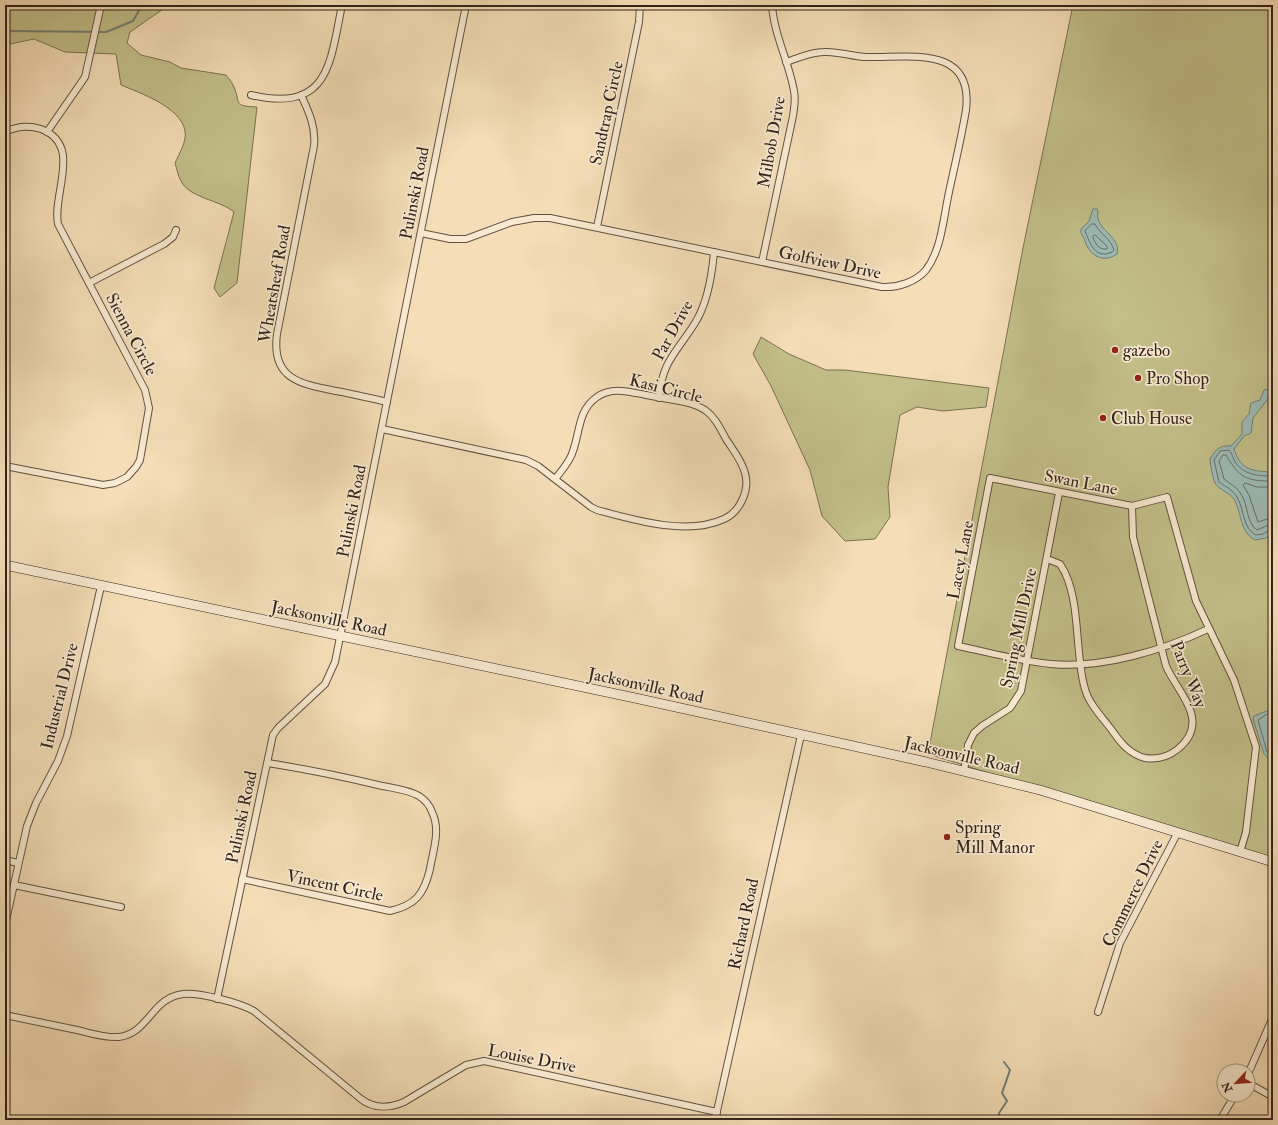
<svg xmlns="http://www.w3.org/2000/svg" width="1278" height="1125" font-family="'IM FELL Double Pica',serif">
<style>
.green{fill:#c2bf89;stroke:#7a7152}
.water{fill:#9dbbb4;stroke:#727e76}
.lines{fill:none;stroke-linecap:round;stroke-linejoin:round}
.shore{stroke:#686f67;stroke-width:1}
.stream{stroke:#727e76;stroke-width:2}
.street-casing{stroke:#625241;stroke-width:8}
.secondary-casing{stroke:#32231a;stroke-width:10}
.street{stroke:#f8e9d0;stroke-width:6}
.secondary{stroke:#f8e9d0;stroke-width:9}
.poi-dot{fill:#8f2418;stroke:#f8e9d0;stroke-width:1.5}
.labels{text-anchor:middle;stroke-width:3.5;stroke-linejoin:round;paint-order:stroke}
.street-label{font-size:17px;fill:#32231a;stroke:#f8e9d0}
.poi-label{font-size:17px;fill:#32231a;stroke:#f8e9d0;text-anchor:start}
</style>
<rect width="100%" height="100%" fill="#f4ddb7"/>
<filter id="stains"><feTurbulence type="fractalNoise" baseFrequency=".005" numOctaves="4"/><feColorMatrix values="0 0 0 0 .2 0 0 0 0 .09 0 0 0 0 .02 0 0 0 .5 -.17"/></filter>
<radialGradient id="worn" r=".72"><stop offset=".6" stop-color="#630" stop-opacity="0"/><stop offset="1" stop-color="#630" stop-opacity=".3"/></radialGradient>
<g class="green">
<path d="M5,5H169L130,32L127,43L141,55L170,62L181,68L226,75C228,78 232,82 233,85C242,103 231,106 257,107L237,283L220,297L214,288L234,212C220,200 189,198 181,181C178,176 177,169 175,163C179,154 187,141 185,131C181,107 140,93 121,85L116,54L65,52L34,39L5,45Z"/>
<path d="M1073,5H1273V862L928,754L1023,248Z"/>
<path d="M761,337L789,354L826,370H845L989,388L986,407L943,411L917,407L900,415L888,487L890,517L875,539L845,541L822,516L810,470L771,386L753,354Z"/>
</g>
<g class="water">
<path d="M1093,209H1097L1098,211C1094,230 1122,236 1117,254C1103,264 1089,255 1085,241C1083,236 1080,234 1081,229L1089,221Z"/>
<path d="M1270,389L1271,395L1253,418L1251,433L1244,436L1234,449C1241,471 1253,471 1273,472V531L1266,538L1255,540C1239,531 1242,513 1234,499C1229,492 1219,490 1215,483C1212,476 1211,467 1210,459C1216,450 1219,445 1231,446L1242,434V422L1249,414L1251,403L1260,400L1264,390Z"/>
<path d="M1269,710H1273V760L1268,758L1264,754L1253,719L1254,716Z"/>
</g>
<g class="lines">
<g class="shore">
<path d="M1092,224H1095C1100,234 1111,239 1114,250L1112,252C1095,260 1090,243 1085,231Z"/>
<path d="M1095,235L1107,246V249C1099,250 1095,244 1093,237Z"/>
<path d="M1273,476C1258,476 1244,475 1235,462C1233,458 1232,453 1229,450L1220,451L1214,460L1219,482C1226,487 1234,490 1238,499C1244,510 1243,529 1256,535L1263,534L1273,528"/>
<path d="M1273,481C1245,481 1240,478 1226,455H1223L1219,461L1224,479C1230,484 1238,487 1242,496C1248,506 1247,524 1257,530L1273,523"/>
<path d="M1273,487H1257L1245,483L1243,485L1249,495L1258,522L1273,517"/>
<path d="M1273,714H1267L1258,720L1267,752L1273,756"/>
</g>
<g class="stream">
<path d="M5,31L106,32L133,21L142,5"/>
<path d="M1000,1120L999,1113L1007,1101L1002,1093L1010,1070L1004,1062"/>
</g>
<g class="street-casing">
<g id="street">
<path d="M251,95C329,113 330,64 342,5"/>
<path d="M301,95C309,112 316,127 314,146L277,334C271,379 300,384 336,391C353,394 370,398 387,402"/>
<path d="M5,132C17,126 28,125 41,129C83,145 52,193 58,224L145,390L149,408L140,460L136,467L127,477L115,483L103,485L5,466"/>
<path d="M47,132L85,77L101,5"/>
<path d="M597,227L639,22L640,5"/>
<path d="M421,233L450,239H466L512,222L534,218H550L882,287C897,288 916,282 926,270C941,250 943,222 948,197C954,168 961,140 966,110C974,44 908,58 867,57C853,57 839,51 824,52C811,52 798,58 786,62"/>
<path d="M762,262L793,116C794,108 796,100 794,91C789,62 774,35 772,5"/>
<path d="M89,283L164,244L173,237L176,230"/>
<path d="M659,398C662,361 677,352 695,323C707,304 712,275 714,252"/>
<path d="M382,429L526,460L538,466L591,507L597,510C634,520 687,536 724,519C740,512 750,490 745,473C742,461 733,450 726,439C720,428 715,417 705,410C689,400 664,399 646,395C630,392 612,386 597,397C578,410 580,432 573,451C570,462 562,470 555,479"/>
<path d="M1047,559L1060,564C1082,596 1074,653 1085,689C1089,704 1102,717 1111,729C1120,742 1129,754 1145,758C1158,760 1168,757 1178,749C1212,721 1177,692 1166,666L1133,537L1132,506"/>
<path d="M1208,629C1164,650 1101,669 1051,664C1020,661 988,652 958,646L990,478L1132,506L1167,497L1196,601L1234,680L1256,747L1246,832L1240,852"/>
<path d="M964,771L968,745L974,733L982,726L1010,708L1021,691L1059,493"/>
<path d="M5,860L18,863"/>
<path d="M242,879L390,911C416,905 424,894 430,869C433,850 441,830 432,812C430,806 425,800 419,796C407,789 391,788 378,785C341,776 305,769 268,763"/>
<path d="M14,885L121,907"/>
<path d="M5,925L27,826L36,803L58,761L67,736L101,586"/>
<path d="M217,999L273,735L278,728L325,684L335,662L466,5"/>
<path d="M1098,1012L1120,943L1178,832"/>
<path d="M5,1015C29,1020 53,1025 77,1030C90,1033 105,1038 119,1037C139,1034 146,1019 159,1006C165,1000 174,995 183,994C199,992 240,1003 254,1011L361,1099C374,1109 390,1108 404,1102L466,1065L484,1061L717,1112"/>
<path d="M1248,1074L1273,1017"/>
<path d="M1248,1083L1273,1097"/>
<path d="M715,1120L801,735"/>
<path d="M1220,1120L1235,1095"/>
</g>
</g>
<g class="secondary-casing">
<path id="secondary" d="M5,565L635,698L926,762L1040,790L1273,862"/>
</g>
<use href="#street" class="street"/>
<use href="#secondary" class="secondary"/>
</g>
<g class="poi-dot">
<circle cx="1115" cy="350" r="4"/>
<circle cx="1138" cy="378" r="4"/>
<circle cx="1103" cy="418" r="4"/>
<circle cx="947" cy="837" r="4"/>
</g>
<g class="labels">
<g class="street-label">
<text transform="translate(606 113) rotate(-78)" y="6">Sandtrap Circle</text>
<text transform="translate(771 142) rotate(-80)" y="6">Milbob Drive</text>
<text transform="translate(414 193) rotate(-79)" y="6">Pulinski Road</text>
<text transform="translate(830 262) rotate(12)" y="6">Golfview Drive</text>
<text transform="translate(274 284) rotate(-80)" y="6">Wheatsheaf Road</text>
<text transform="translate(672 330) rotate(-61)" y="6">Par Drive</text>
<text transform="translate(132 334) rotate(62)" y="6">Sienna Circle</text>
<text transform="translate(666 388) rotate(14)" y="6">Kasi Circle</text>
<text transform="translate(1081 482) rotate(11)" y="6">Swan Lane</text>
<text transform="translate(351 511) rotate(-79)" y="6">Pulinski Road</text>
<text transform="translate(960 560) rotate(-79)" y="6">Lacey Lane</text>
<text transform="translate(329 618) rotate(12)" y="6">Jacksonville Road</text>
<text transform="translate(1018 628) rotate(-78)" y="6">Spring Mill Drive</text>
<text transform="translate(1189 674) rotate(68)" y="6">Parry Way</text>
<text transform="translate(646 685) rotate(12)" y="6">Jacksonville Road</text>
<text transform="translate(59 696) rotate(-76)" y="6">Industrial Drive</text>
<text transform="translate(962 755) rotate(13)" y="6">Jacksonville Road</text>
<text transform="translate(241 817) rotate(-78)" y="6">Pulinski Road</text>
<text transform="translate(335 885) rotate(12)" y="6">Vincent Circle</text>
<text transform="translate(1132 893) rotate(-64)" y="6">Commerce Drive</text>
<text transform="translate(743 924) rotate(-78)" y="6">Richard Road</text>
<text transform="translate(532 1058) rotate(11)" y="6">Louise Drive</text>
</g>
<g class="poi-label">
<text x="1123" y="356">gazebo</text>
<text x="1146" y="384">Pro Shop</text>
<text x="1111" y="424">Club House</text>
<text x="955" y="833">Spring<tspan x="955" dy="20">Mill Manor</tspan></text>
</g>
</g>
<rect width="1278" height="1125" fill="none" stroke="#f4ddb7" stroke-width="20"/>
<rect x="6" y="6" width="1266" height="1113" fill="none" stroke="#32231a" stroke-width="2"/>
<rect x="10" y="10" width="1258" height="1105" fill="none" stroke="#32231a"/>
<g transform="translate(1236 1083) rotate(244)"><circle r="19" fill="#f8e9d0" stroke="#a99a87"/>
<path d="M0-3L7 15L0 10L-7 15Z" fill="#8f2418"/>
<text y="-6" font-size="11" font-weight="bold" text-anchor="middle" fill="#32231a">N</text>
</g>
<rect width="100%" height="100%" filter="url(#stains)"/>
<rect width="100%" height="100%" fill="url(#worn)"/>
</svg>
